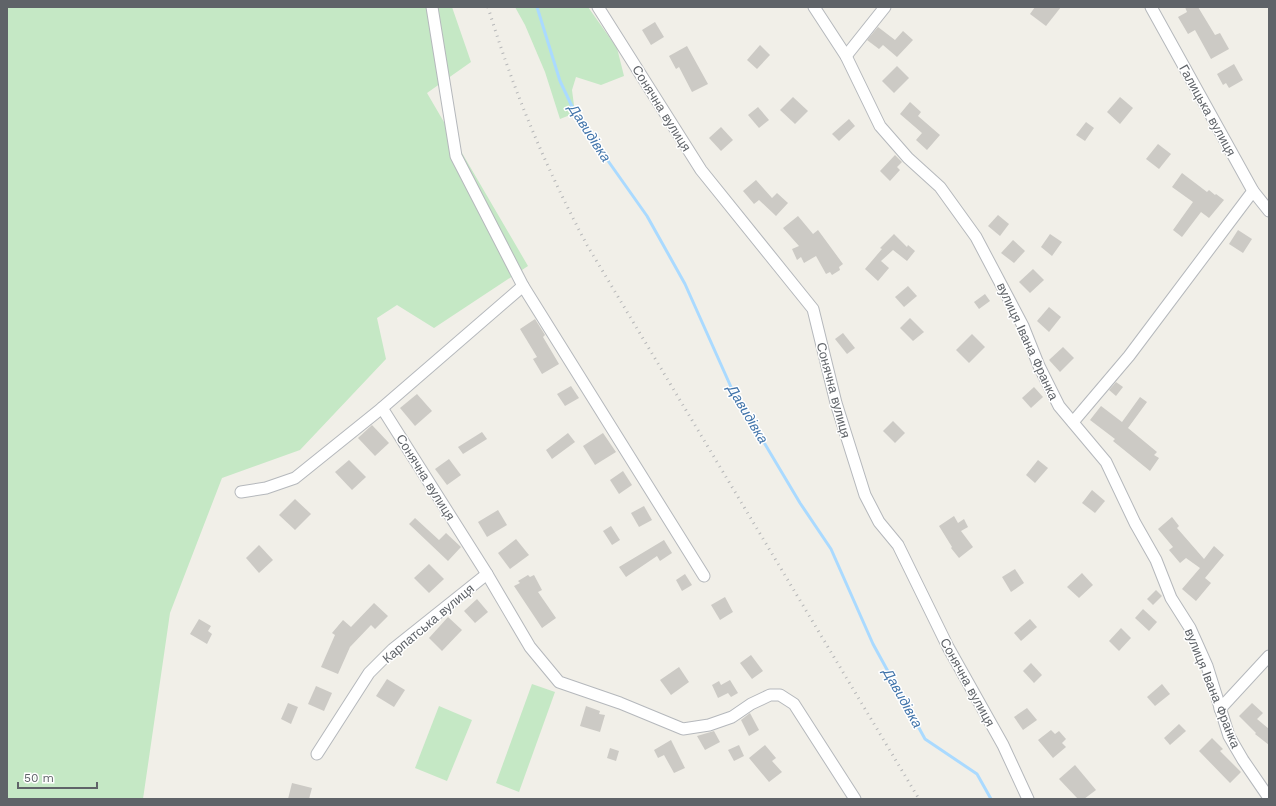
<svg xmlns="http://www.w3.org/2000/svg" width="1276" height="806" font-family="'Work Sans',sans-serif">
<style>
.green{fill:#c5e8c5}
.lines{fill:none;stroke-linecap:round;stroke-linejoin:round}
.stream{stroke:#aadaff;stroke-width:3}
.building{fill:#cccac5}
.street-casing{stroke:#b5b8bc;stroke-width:13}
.street{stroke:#fff;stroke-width:11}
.rail{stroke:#b6b7b8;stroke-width:3;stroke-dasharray:1 5;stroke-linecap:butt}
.labels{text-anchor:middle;stroke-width:3;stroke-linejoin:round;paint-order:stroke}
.street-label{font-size:13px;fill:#5f6368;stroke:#fff}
.water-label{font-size:14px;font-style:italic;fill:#4174aa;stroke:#fff}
</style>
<rect width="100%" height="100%" fill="#f1efe8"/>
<g class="green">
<path d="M7,7H452L471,62L427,93L528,266L434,328L397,305L377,318L386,359L300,450L222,478L170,613L143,799H7Z"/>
<path d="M515,7H588L617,48L624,76L601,85L576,77L572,90L575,113L560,119L545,72L525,25Z"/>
<path d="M532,684L555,692L519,792L496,783Z"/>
<path d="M439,706L472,720L447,781L415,768Z"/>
</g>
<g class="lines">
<path class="stream" d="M537,7L560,81L577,117L647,216L685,284L731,387L800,503L831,549L873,644L925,739L977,774L991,799"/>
</g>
<g class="building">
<path d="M1035,7H1061L1046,26L1030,14Z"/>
<path d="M1185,7H1198L1215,35L1220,33L1229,49L1211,59L1195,30L1188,34L1178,17L1187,12Z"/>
<path d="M655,22L664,37L651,45L642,30Z"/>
<path d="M878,27L895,40L903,31L913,40L897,57L883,45L879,49L867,40Z"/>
<path d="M760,45L770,55L757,69L747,60Z"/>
<path d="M687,46L708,84L692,92L679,67L676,69L669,56Z"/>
<path d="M1234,64L1243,80L1229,88L1226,83L1223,85L1217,74Z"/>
<path d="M897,66L909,78L894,93L882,81Z"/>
<path d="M793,97L808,111L795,124L780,110Z"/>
<path d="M1120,97L1133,108L1120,124L1107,112Z"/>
<path d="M910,102L921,112L918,116L940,135L927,150L916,140L922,133L900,114Z"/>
<path d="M758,107L769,120L759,128L748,115Z"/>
<path d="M849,119L855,126L839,141L832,134Z"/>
<path d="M1086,122L1094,128L1085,141L1076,135Z"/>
<path d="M721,127L733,140L721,151L709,138Z"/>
<path d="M1158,144L1171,154L1159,169L1146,159Z"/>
<path d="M895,155L902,162L897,167L900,170L890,181L880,171Z"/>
<path d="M1182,173L1207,192L1209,190L1215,195L1216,194L1224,200L1209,218L1201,212L1182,237L1173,230L1193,202L1172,187Z"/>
<path d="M756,180L772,198L777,193L788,203L776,216L759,200L754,204L743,191Z"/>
<path d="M998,215L1009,224L1000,236L988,226Z"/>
<path d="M798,216L813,234L818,230L843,264L839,267L840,270L832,275L830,272L826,274L816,256L804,263L801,257L797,260L792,249L799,246L783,228Z"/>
<path d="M1238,230L1252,239L1243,253L1229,244Z"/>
<path d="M894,234L907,247L908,245L915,251L907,261L893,250L881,261L889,268L878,281L865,269L882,249L880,248Z"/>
<path d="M1050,234L1062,242L1052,256L1041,247Z"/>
<path d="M1013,240L1025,251L1014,263L1001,253Z"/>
<path d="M1033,269L1044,280L1030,293L1019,282Z"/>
<path d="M908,286L917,296L904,307L895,297Z"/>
<path d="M985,294L990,301L979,309L974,302Z"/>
<path d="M1049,307L1061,317L1049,332L1037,321Z"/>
<path d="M910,318L924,332L913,341L900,328Z"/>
<path d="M535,319L545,335L543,337L559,364L542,374L533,359L537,357L520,329Z"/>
<path d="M843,333L855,348L847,354L835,339Z"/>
<path d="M972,334L985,347L969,363L956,350Z"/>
<path d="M1063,347L1074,358L1060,372L1049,360Z"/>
<path d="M1116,382L1123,387L1116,396L1109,390Z"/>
<path d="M571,386L579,398L565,406L557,394Z"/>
<path d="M1034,387L1043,397L1031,408L1022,398Z"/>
<path d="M417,394L432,411L415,426L400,408Z"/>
<path d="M1140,397L1147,402L1128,428L1157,452L1154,455L1159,458L1150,471L1113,441L1115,439L1090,420L1101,406L1122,422Z"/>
<path d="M893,421L905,433L895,443L883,431Z"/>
<path d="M372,425L389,443L375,456L358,438Z"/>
<path d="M482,432L487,439L463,454L458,447Z"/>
<path d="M568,433L575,442L552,459L546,450Z"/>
<path d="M603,433L616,452L595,465L583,446Z"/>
<path d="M449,459L461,475L447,485L435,469Z"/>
<path d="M349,460L366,477L352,490L335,472Z"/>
<path d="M1038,460L1048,468L1035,483L1026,475Z"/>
<path d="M623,471L632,485L619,494L610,480Z"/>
<path d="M1092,490L1105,501L1095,513L1082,503Z"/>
<path d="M295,499L311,514L295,530L279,515Z"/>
<path d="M644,506L652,520L639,527L631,513Z"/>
<path d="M498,510L507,525L487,537L478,522Z"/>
<path d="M954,516L958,523L964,519L968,527L961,531L973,547L959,558L951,548L952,547L939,526Z"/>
<path d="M1172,517L1179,526L1177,528L1204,559L1214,546L1224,555L1205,578L1211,583L1196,601L1182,589L1200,568L1186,558L1180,563L1169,550L1173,547L1158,529Z"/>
<path d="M415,518L439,540L446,533L461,547L448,561L409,524Z"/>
<path d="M611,526L620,540L612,545L603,531Z"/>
<path d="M516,539L529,555L510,569L498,553Z"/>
<path d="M664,540L672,553L660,561L657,556L626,577L619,567Z"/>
<path d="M259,545L273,560L259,573L246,558Z"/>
<path d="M429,564L444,579L429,593L414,578Z"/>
<path d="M1015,569L1024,583L1011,592L1002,577Z"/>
<path d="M1082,573L1093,585L1079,598L1067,587Z"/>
<path d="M685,574L692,585L682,591L676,580Z"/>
<path d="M528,575L530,577L534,575L542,590L538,592L556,618L542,628L514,586L520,583L518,581Z"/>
<path d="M1156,590L1162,596L1153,605L1147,599Z"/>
<path d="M725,597L733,612L720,620L711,605Z"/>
<path d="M477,599L488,612L475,623L464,611Z"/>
<path d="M374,603L388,616L375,629L371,625L350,647L338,674L321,667L335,635L332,633L343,620L351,627Z"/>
<path d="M1143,609L1157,622L1149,631L1135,618Z"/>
<path d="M448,617L462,630L442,651L429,638Z"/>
<path d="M199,619L211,626L208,631L212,634L207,644L190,634Z"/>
<path d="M1030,619L1037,627L1021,641L1014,633Z"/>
<path d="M1121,628L1131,638L1119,651L1109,641Z"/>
<path d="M751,655L763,671L752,679L740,663Z"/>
<path d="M1031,663L1042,675L1034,683L1023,671Z"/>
<path d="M679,667L689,682L671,695L660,680Z"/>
<path d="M387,679L405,690L394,707L376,696Z"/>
<path d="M730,680L738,693L731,697L728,693L718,698L712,685L719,681L721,685Z"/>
<path d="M1162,684L1170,694L1155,706L1147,697Z"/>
<path d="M316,686L332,693L324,711L308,704Z"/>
<path d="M288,703L298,707L291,724L281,719Z"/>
<path d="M1252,703L1263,713L1257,719L1269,729V745L1255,734L1256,733L1239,716Z"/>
<path d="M586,706L600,711L599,714L605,715L600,732L580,726Z"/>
<path d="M1027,708L1037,720L1023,730L1014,717Z"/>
<path d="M750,713L759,730L749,736L741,720Z"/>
<path d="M1179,724L1186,731L1170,745L1164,738Z"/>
<path d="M1051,730L1055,734L1059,731L1066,739L1062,743L1066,747L1053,758L1038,740Z"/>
<path d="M714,731L720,742L705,750L697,736Z"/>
<path d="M1212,738L1223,749L1220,751L1241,772L1230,783L1199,751Z"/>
<path d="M671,740L685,768L674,773L664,755L658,758L654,750Z"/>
<path d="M739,745L744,756L734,761L728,750Z"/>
<path d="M765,745L776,758L772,761L782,772L769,782L749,758Z"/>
<path d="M610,748L619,751L616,761L607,758Z"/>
<path d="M1075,765L1096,790L1084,799H1078L1059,779Z"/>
<path d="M292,783L312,788L309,799H288Z"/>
</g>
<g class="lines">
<g class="street-casing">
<g id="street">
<path d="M432,7L456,156L523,286"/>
<path d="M598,7L701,170L813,309L836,403L865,495L879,522L898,545L948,647L1003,745L1028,799"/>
<path d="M814,7L846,56L880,126L908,158L940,187L976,237L1023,326L1039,366L1059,406L1106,462L1135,523L1156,560L1171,598L1190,628L1207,666L1229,736L1243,760L1269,798"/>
<path d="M1151,7L1253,191L1269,211"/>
<path d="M846,56L885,7"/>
<path d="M382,408L487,574L530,647L559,682L620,703L683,729L709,725L732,717L751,704L770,695H780L794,704L855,799"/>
<path d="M1073,422L1129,356L1253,191"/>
<path d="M241,492L266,488L295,478L382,408L523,286L704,576"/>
<path d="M1220,709L1269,656"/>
<path d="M317,754L369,673L393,649L487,574"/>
</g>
</g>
<use href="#street" class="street"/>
<path class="rail" d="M488,7C513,90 546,168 587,245L919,799"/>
</g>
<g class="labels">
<g class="street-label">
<text transform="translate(662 108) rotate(58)" y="5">Сонячна вулиця</text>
<text transform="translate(1208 110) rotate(61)" y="5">Галицька вулиця</text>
<text transform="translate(1028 341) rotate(65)" y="5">вулиця Івана Франка</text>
<text transform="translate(834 390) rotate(75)" y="5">Сонячна вулиця</text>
<text transform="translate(426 477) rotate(58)" y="5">Сонячна вулиця</text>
<text transform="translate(428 623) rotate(-40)" y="5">Карпатська вулиця</text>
<text transform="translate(968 682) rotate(61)" y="5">Сонячна вулиця</text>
<text transform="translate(1213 688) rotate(68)" y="5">вулиця Івана Франка</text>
</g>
<g class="water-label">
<text transform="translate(590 133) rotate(57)" y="5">Давидівка</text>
<text transform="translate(748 414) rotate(59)" y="5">Давидівка</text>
<text transform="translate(903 698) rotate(61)" y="5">Давидівка</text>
</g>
</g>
<rect width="1276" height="806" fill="none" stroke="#5f6368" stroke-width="16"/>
<path d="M18 782v6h79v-6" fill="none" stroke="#5f6368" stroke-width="2"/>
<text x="24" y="782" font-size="12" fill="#5f6368" stroke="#ffffff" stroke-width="3" paint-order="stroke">50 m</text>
</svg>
